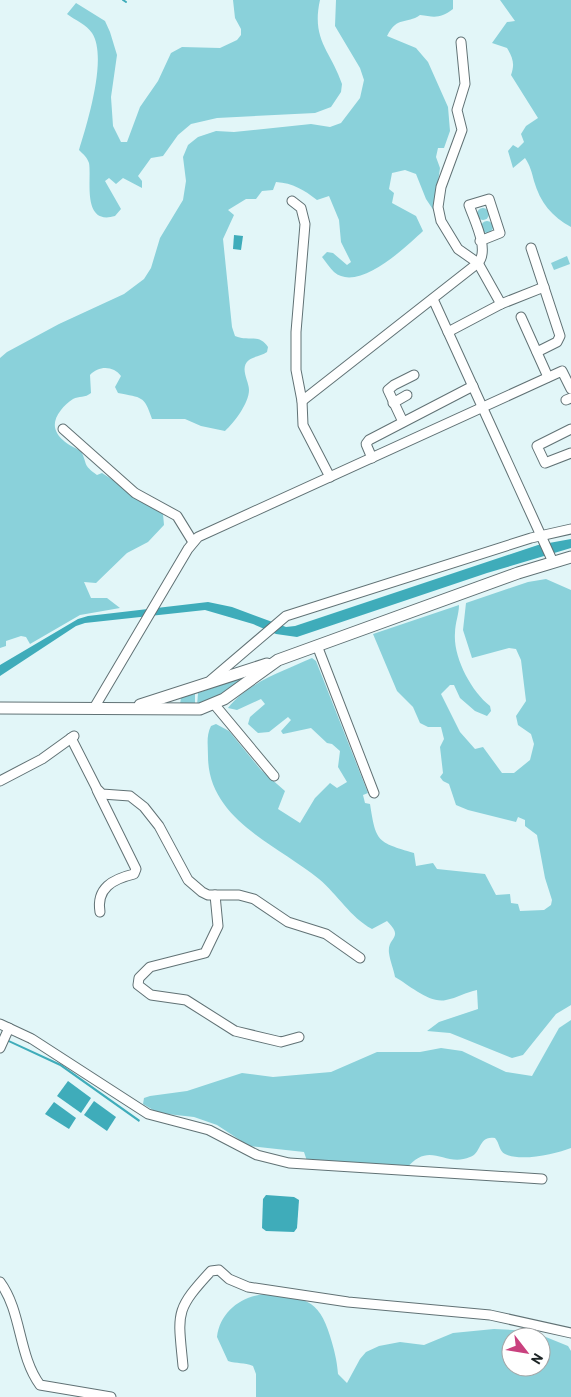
<svg xmlns="http://www.w3.org/2000/svg" width="571" height="1397" font-family="Barlow,sans-serif">
<style>
.green{fill:#8ad1da;fill-rule:evenodd}
.water{fill:#3facba}
.lines{fill:none;stroke-linecap:round;stroke-linejoin:round}
.stream{stroke:#3facba;stroke-width:2}
.minor-casing{stroke:#617275;stroke-width:11}
.major-casing{stroke:#617275;stroke-width:13}
.minor{stroke:#fff;stroke-width:9}
.major{stroke:#fff;stroke-width:11}
</style>
<rect width="100%" height="100%" fill="#e2f6f8"/>
<g class="green">
<path d="M233,0H320C311,40 331,51 342,84L341,92L331,107L315,113L217,118L191,124L178,135L163,156L151,158L138,176L142,181V188L123,178L116,184L109,178L105,181L121,209L115,216C81,226 92,179 89,163C87,157 83,154 79,150C87,124 108,57 92,33C87,25 75,20 67,14L76,3L105,21L110,32L117,55L111,97L113,126L121,142H127L140,107L158,81L171,53L182,47L220,48L237,40L241,35V29L235,18Z"/>
<path d="M336,0H453V9C440,19 434,17 420,15C406,25 398,15 387,36L416,48L428,62L448,107L450,131L444,148H438L436,157L440,168L434,211L426,199L416,174L405,170L392,173L389,189L394,193L392,203L416,216L423,231C406,247 358,293 334,272C330,268 326,262 322,257L327,252L333,253L347,265L351,262L341,242L339,220L329,196L317,200C304,190 293,183 276,182L273,190L262,191L256,199H246L228,210L234,215L223,239L232,327L235,336C248,342 259,333 268,347L267,352C262,356 254,356 249,360C239,368 249,381 249,390C249,403 234,423 225,431L201,426L185,419H152C144,395 142,398 118,393L115,387L121,376C114,366 99,365 90,375L91,393C85,398 79,396 73,399C68,402 64,406 61,410C45,430 63,443 81,451C88,465 82,464 97,475L102,473L158,509L163,514L164,525L148,542L127,553L96,583L84,582L91,598H107L120,608L80,615L30,644L26,637L21,636L6,641V646L0,648V358L7,352L59,324L124,294L144,279L151,268L160,238L183,200L186,181L183,157L188,145L198,137L216,131L234,132L311,124L330,127L341,123L360,98L364,80L360,68L335,26Z"/>
<path d="M500,0H571V227C552,217 540,202 534,181C532,173 530,165 525,158L513,168L508,151L513,145L518,148L524,142L521,134L526,126L538,118L511,75C515,64 513,58 507,48L492,43L507,22L515,21Z"/>
<circle cx="483" cy="214" r="6"/>
<circle cx="487" cy="227" r="6"/>
<path d="M567,256L570,264L554,270L551,263Z"/>
<path d="M546,579L571,590V1005L556,1014L523,1055L512,1058L450,1033L427,1031L439,1022L478,1009L477,990C466,992 457,998 446,1000C430,1004 409,985 395,977C394,970 390,961 389,953C387,936 405,939 387,921L372,929C350,917 338,895 319,879C278,845 208,820 208,756C208,745 206,736 211,726L216,724L229,731L261,770L285,791L278,809L300,823L315,798L330,783L337,788L347,782L338,767L340,751L332,744L327,743L311,728L283,734L281,731L291,720L288,717L269,732L258,733L248,724L250,717L265,704L261,699L237,710L228,708C247,683 283,671 312,658L316,661L368,793L363,795L365,803L370,804C376,842 377,842 414,853L416,866L433,863L437,869L485,874L496,895L510,894L511,903L518,904L520,911L544,910L551,905L552,900L545,878L537,835L525,826V820L518,817L516,822L468,810L456,805L449,784L443,781L440,777L443,773L440,747L444,739L441,727H428L420,723L413,707L397,691L373,634L459,605C459,614 455,623 455,633C453,657 471,691 490,706L491,711L487,716L475,711L460,698L454,685H450L441,694L460,732L475,749L483,747L502,773H514L530,760L534,744L531,734L518,725L516,716L526,701L521,660L516,649L509,648L472,658L463,630L466,603L528,582Z"/>
<path d="M249,675L222,696L197,706L198,693Z"/>
<path d="M195,694V706L180,705L181,697Z"/>
<path d="M571,1020V1148C556,1154 520,1162 505,1154C499,1151 500,1144 495,1138C478,1135 482,1153 470,1157C444,1168 430,1139 406,1169L307,1161L304,1152L249,1146L217,1125L194,1117L158,1113L143,1104L144,1098L150,1096L187,1091L242,1073L273,1077L331,1072L377,1052H420L441,1048L462,1051L506,1072L532,1076L559,1028Z"/>
<path d="M266,1294C302,1297 319,1298 330,1336C334,1349 337,1360 338,1374L347,1383L360,1359L366,1352L379,1346L400,1342L424,1345L453,1333L494,1329L531,1331L568,1346L571,1351V1397H256V1374L253,1366C244,1362 237,1364 228,1361L217,1337C220,1312 241,1296 266,1294ZM511,1337H541V1367H511Z"/>
</g>
<g class="water">
<path d="M234,235L243,236L241,250L233,249Z"/>
<path d="M571,539V548L487,573L297,637L276,634L253,624L205,610L85,623L76,626L0,676V665L78,619L88,616L208,602L232,607L286,627L295,626L538,545Z"/>
<path d="M0,1036L61,1064L140,1120L139,1122L60,1066L0,1038Z"/>
<path d="M68,1081L91,1098L81,1113L57,1096Z"/>
<path d="M94,1101L116,1117L107,1131L84,1115Z"/>
<path d="M54,1102L76,1118L69,1129L45,1114Z"/>
<path d="M266,1195L294,1197L299,1200L297,1228L294,1232L266,1231L262,1228L263,1199Z"/>
</g>
<g class="lines">
<path class="stream" d="M123,0L126,2"/>
<g class="minor-casing">
<g id="minor">
<path d="M461,42L465,84L457,110L462,130L441,187L438,207L441,221L458,249L478,263L501,304"/>
<path d="M292,201L301,208L305,224L296,332V370L302,401L303,425L330,477"/>
<path d="M531,248L560,336L557,342L537,352"/>
<path d="M433,299L553,562"/>
<path d="M521,317L548,377"/>
<path d="M448,332L501,304L544,287"/>
<path d="M566,400L571,398"/>
<path d="M302,401L478,263C490,250 474,220 469,205L489,199L500,233L480,241"/>
<path d="M393,403L407,395"/>
<path d="M403,422L388,390L394,385L414,375"/>
<path d="M63,429L135,493L177,516L193,542"/>
<path d="M571,429L537,446L545,463L571,453"/>
<path d="M372,458L366,444L369,440L473,386"/>
<path d="M318,648L374,793"/>
<path d="M211,680L286,616L531,538L571,529"/>
<path d="M214,704L274,776"/>
<path d="M94,708L188,549L198,537L562,371L571,389"/>
<path d="M71,738L97,789L102,794L130,796L144,807L159,826L188,880L202,892L208,895H239L254,899L288,922L326,934L360,958"/>
<path d="M0,781L42,759L74,736"/>
<path d="M97,790L136,869L134,874C113,879 96,888 100,912"/>
<path d="M215,895L218,926L205,953L150,967L139,978L138,985L151,995L186,1000L235,1031L281,1042L299,1037"/>
<path d="M0,1024L30,1038"/>
<path d="M32,1039L148,1114L209,1130L257,1155L289,1163L542,1179"/>
<path d="M0,1048L9,1028"/>
<path d="M0,1282C22,1312 18,1355 40,1385L111,1397"/>
<path d="M183,1366C178,1313 174,1311 211,1271L219,1270L229,1279L248,1287L348,1302L490,1315L571,1333"/>
</g>
</g>
<g class="major-casing">
<g id="major">
<path d="M140,705L267,664"/>
<path d="M0,708L200,709L224,699L278,660L518,573L571,557"/>
</g>
</g>
<use href="#minor" class="minor"/>
<use href="#major" class="major"/>
</g>
<g transform="translate(526 1352) rotate(121)"><circle r="24" fill="#ffffff" stroke="#a4a7a8"/>
<path d="M0-4L9 19L0 12L-9 19Z" fill="#c9417e"/>
<text y="-8" font-size="14" font-weight="bold" text-anchor="middle" fill="#1c2425">N</text>
</g>
</svg>
